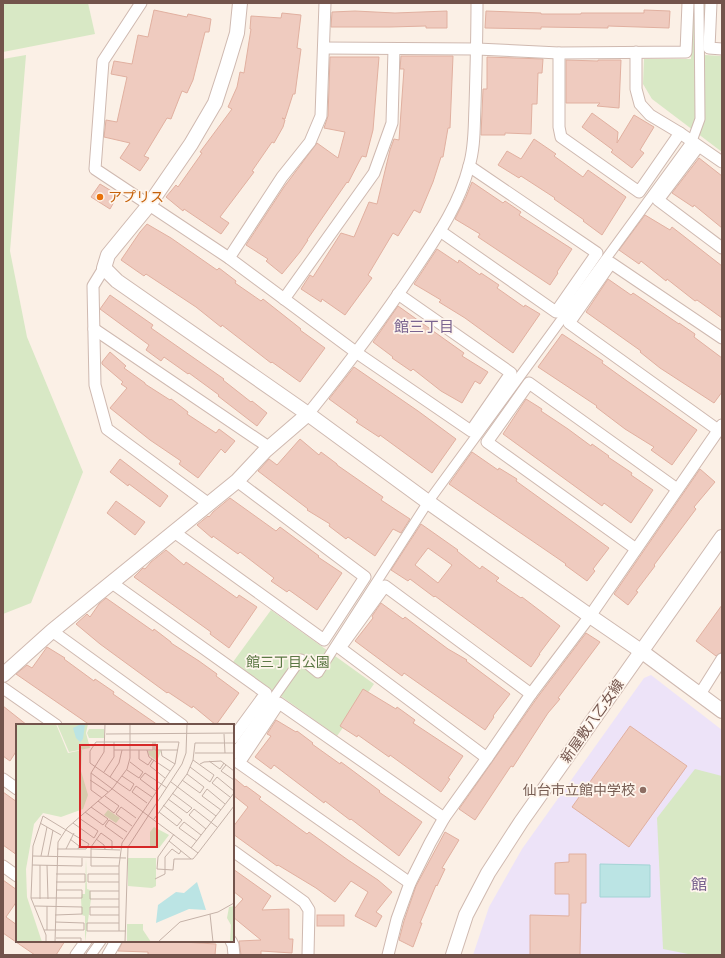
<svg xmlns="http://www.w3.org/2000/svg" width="725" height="958" font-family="'Open Sans','Noto Sans JP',sans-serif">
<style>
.education{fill:#ede3f8}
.green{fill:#d8e8c5}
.water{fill:#bbe4e4;stroke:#a2d4d5}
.building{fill:#efcbbf;stroke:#e1b0a0;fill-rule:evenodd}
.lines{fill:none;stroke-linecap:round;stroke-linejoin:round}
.pedestrian-casing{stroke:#cfb9b0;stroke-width:11}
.minor-casing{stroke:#cfb9b0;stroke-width:13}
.tertiary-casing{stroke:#cfb9b0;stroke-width:16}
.pedestrian{stroke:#fff;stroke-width:9}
.minor{stroke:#fff;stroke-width:11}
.tertiary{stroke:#fff;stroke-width:14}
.food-dot{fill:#e8710a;stroke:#fef5ec;stroke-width:1.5}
.education-dot{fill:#8d6e63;stroke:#fef5ec;stroke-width:1.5}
.labels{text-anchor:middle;stroke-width:3.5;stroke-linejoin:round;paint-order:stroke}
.food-label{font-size:14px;fill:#c56008;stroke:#fef5ec;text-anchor:start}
.park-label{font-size:14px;fill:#5b7844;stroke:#fef5ec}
.street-label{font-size:14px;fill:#73544c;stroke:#fef5ec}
.education-label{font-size:14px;fill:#785e54;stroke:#fef5ec;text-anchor:end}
.neighbourhood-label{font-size:15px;fill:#7a6490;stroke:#fef5ec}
.quarter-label{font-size:16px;fill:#7a6490;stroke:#fef5ec}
.inset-road{fill:none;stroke:#c5b2a8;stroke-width:1}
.view{fill:#d62828;fill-opacity:0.15;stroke:#d62828;stroke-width:2}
.inset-edge{fill:none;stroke:#73544c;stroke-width:2}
</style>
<rect width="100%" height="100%" fill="#fbf0e6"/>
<path class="education" d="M651,675L722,730V955H473L489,907L522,849L644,678Z"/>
<g class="green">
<path d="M3,3H88L95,34L3,52Z"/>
<path d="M693,3H705V55L722,56V152L652,99L643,84L644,59H691Z"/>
<path d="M26,55L10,251L27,337L83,472L31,603L3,614V59Z"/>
<path d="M271,610L374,684L337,736L233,662Z"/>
<path d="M695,769L722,776V955H693L663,949L657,818Z"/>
</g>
<path class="water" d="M600,864L650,865V897H600Z"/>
<g class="building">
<path d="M154,10L187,17L188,14L211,19L209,32H205L193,80L187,93L182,91L171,119L167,118L144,156L149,158L140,171L120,158L130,143L104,137L106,120L117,122L127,77L111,74L114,61L132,64L138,35L148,37Z"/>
<path d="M644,10L670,11L669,28L608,26V28L541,27V29L485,28L486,11L541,13V14H581V13H644Z"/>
<path d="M355,11L395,13L447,11V28H426V26L390,27H331L332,12Z"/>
<path d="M282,13L301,15L297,48L301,49L295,94H293L285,119L282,118L285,120L283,127L274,143L272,142L252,171L254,172L220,217L229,223L221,234L184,209L183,211L166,197L176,185L178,187L202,153L200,152L232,109L228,107L237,87L240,72L244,73L251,29H250L251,16L281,18Z"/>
<path d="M401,56H453L450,128H448L443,157H441L433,182L420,213L414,210L398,236L393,233L368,275L372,278L345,315L322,299L321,302L301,289L310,275L313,277L341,233L354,237L369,202L377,204L390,150L394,139L399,140L404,69H400Z"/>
<path d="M330,57H379L373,130L366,157L362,156L348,183L347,182L307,240H308L300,252L282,274L266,261L268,259L246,245L284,187L317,143L338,158L345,132L324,128L328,116Z"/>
<path d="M487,57L543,59L542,73H538L537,104H532L531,134L505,133V135H481L483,89H487Z"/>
<path d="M566,60L598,61V60H621L619,108L597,106L600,103H566Z"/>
<path d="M592,113L618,132L617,143L634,115L654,127L640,150L644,153L632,168L611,152L613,150L582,127Z"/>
<path d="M534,139L556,154L554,156L583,177L588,170L626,197L602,235L583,221L584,220L554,199L555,198L521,176L519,178L498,165L507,151L521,159Z"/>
<path d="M699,158L722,176V228L694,205L693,207L672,193Z"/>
<path d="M472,182L503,203L505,201L521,212L519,215L572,249L557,272L558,273L550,285L478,237L480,234L455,219L466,197Z"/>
<path d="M100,184L118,195L110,209L91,197Z"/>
<path d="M645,215L670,230L672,227L722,266V318L697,300L695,301L667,279L666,281L641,261L639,264L619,250Z"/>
<path d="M147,224L171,238L217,270L219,268L236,281L235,283L261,301L263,299L301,329L300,330L325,348L300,382L272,362L271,363L222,325L221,327L196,307L146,274L144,276L121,260L140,232Z"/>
<path d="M437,249L458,263L459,260L480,275L481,273L499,285L497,288L524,307L525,305L540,314L513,353L465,318L439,302L441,300L414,284Z"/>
<path d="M608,279L631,295L633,293L679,324V323L695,334L694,337L722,358V392L714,403L660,368L640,352L641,351L586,312Z"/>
<path d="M110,295L153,325L151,328L224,379L223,380L251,402L252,401L267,413L257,426L218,396L219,395L189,373L188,374L164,357L161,361L146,350L149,345L100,309Z"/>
<path d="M398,306L464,353L462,356L488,372L480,384L475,381L462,403L441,391L413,369L411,371L392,358L393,357L373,342Z"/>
<path d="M562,334L603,361L602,363L627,381L697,430L672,465L651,450L654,447L625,429L596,407L597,406L538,367Z"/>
<path d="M110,352L126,366L124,368L145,383V384L170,400L171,399L188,412L187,414L216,433L219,429L235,441L225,453L221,449L198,478L179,464L181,461L150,440L110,408L127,388L121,384L123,382L102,364V362Z"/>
<path d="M354,367L418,411L456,439L432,473L380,435L379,437L356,422L358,420L329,399Z"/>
<path d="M526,399L542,409L541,411L568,429L591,446L592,444L609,456L608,457L632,473L631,475L653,490L631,523L604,503L602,506L503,434Z"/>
<path d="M300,439L319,455L321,452L337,464V465L383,497L381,500L410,519L401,533L393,529L375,556L348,537L346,539L329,526L330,524L307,510L308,509L258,471L269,459L277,465Z"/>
<path d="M472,452L498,470L499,468L517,479L516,481L609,548L593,569L595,571L587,581L565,565L566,564L449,484Z"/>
<path d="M120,459L168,496L160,507L129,484L128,486L110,472Z"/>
<path d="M700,469L715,482L694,507L696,509L654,565L655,566L636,591L638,592L628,605L614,594Z"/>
<path d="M230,498L276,531L280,527L319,556L318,557L342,573L317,610L289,590L287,592L271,581L274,578L240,552L238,554L213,536L212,538L197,525L208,516L209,517L213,512Z"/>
<path d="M116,501L145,522L135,535L107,513Z"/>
<path d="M421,524L458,550L457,551L480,569L482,566L499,578L496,581L521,598L522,597L560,626L539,654H540L531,667L435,596L434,597L410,579L408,581L391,570ZM428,548L452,565L438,583L415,565Z"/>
<path d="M166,550L184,565L186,562L237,598L239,595L257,607L229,648L210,634L211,632L134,577L143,568L145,569L151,562Z"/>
<path d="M106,598L153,631L154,629L171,642V643L199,661L217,674L216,676L239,693L216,725L193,706L192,708L168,692L167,693L100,644L76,624L87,614L90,617L99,604Z"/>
<path d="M381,603L403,619L405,617L448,649L467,660L466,661L510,694L493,716L494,717L485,730L404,673L402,676L355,641L373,618L372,616Z"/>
<path d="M722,605V652L716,656L696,641Z"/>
<path d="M586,633L600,642L558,698L560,699L548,713L513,767L511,766L475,820L459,809L537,698Z"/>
<path d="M47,647L65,658L64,659L94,681L95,679L114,692L113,694L158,725H90L16,674L27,665L32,668Z"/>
<path d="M363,689L396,709L397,707L415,720L413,723L463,756L448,778L450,779L441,792L390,755L389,757L358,735L357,737L340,726Z"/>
<path d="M3,706L27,725H17V750L10,761L3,756Z"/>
<path d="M276,720L296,732L297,731L313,743L312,744L340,764L341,762L380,791L379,792L422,822L399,856L351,819L350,820L325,801L324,803L274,765L271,769L255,757L271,736L267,734Z"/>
<path d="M630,726L687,766L629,847L572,807Z"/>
<path d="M233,777L245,787L246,786L261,797L259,799L307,834L309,832L348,860L378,880L392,892L376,912L382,916L376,927L355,916L368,892L351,881L335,902L316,888L278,865L277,866L233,834V827L248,807L233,795Z"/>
<path d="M3,792L17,802V855L3,845Z"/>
<path d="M445,832L459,840L442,868L445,869L437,886L436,885L420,923H422L413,947L399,940L404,921L416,886Z"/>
<path d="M569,854H586V903H581L580,955H530V915L569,916V894H555V863L569,862Z"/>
<path d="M233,869L271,896L262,910L289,909V939H293L292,953L261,951V955H241L239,941L261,940L233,917V910L243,899L233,891Z"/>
<path d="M3,880L17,890V901L6,917L17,925V941H65L56,955H35L3,933Z"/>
<rect x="317" y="915" width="27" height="11"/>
<path d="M123,941H184L183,942L216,944L215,955H148V952L118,951Z"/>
</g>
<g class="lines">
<g class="pedestrian-casing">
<g id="pedestrian">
<path d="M233,755L301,659L318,673L428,502L692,141L700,119L699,3"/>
<path d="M91,955L101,941"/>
</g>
</g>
<g class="minor-casing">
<g id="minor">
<path d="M141,3L103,61L95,169L229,258L357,353L471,431L511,373L398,294"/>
<path d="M711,3L709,48L722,49"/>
<path d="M324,48L477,49L559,53L686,52L688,3"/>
<path d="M636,52V89L640,104L650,115L680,133L722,162"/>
<path d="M559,53V127L561,137L639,192L680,133"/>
<path d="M698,147L658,200L722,248"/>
<path d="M440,231L556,312L597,253L469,166"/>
<path d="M229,258L282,177L310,142L321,116L325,3"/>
<path d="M104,268L93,286L95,385L107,429L209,504"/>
<path d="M284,299L374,173L392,123L394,49"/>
<path d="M94,329L270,448"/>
<path d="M308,414C346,367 382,319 416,268C438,235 459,205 469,166C475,147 474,126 475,106C476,72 477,37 477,3"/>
<path d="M718,430L569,323L611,263L722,338"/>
<path d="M174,532L324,640L365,577L237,481"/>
<path d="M636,549L487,442L529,383L677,489"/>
<path d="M112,583L266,693L233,738"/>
<path d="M52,631L182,725"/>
<path d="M3,688L56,725"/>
<path d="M700,694L722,659"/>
<path d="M487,758L340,648L385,586L531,694"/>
<path d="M3,779L17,789"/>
<path d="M233,851L304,902L309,910L308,955"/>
<path d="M3,866L17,876"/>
<path d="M410,883L239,763L279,703L444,818"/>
<path d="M231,941L233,945L234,955"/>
<path d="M76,955L86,941"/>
<path d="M108,955L116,941"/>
<path d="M388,955L397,919L410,883L430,843L444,818L487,758L531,694L590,616L722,425"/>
</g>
</g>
<g class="tertiary-casing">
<g id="tertiary">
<path d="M240,3L237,33L227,66L215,103L191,144L149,205L108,255L104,268L117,281L308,414L428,502L590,616L641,651L722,711"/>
<path d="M3,675L52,631L237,481L265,451L308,414"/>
<path d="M453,955L466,915L488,873L521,822L722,537"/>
</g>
</g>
<use href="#pedestrian" class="pedestrian"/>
<use href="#minor" class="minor"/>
<use href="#tertiary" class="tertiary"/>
</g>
<circle class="food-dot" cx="100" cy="197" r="4"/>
<circle class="education-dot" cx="643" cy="790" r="4"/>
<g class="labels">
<g class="food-label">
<text x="108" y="202">アプリス</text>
</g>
<g class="park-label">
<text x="288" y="667">館三丁目公園</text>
</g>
<g class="street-label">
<text transform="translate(592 721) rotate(-55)" y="5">新屋敷八乙女線</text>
</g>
<g class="education-label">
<text x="635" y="795">仙台市立館中学校</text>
</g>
<g class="neighbourhood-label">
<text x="424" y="332">館三丁目</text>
</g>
<g class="quarter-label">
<text x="699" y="890">館</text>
</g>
</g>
<g transform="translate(16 724)">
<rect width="218" height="218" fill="#fbf0e6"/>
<path d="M0,0H40L52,29L66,26L65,47L72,71L67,85L45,93L27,89L18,100L10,145L11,173L26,218H0ZM41,0H72L70,9L74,24L53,28ZM73,5H88V14H73L71,9ZM138,20L139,26L145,27L141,37L133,31L132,27H137ZM92,86L104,94L100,99L88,91ZM138,103L153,111L143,124L134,122V108ZM70,134L71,165L74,166L75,175L69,218V192L66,191L65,175L66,170H69ZM112,134H140V162L136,164L112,162ZM218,182V218H214L215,201L211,194L213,183ZM111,200H127V206L135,218H111Z" fill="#d8e8c5"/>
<path d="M65,0H69L67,15L64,18L60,14L57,4ZM181,158L190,186L173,185L140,199L142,181L160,168L168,169Z" fill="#bbe4e4"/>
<path class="inset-road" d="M75,0H161M89,0L88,28L75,49L182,129L218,82M90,10L218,9M208,10L209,29M139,18V26H162M98,26H137V18M123,26V35L132,41L136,35M131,26L133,33L154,47M145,26L146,32L159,40M179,29H218M138,36L134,42L149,54M193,37L204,45L208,39M184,40L188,38L205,37L218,47M210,41L205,47L218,56M174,43L194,58L198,51L177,36M111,46L123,54L127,48L114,38M88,48L98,33V18M75,49V66L86,74M94,53L103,39L106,26M74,56L92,68M166,56L184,69L188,63L171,50M155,58L200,92M140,67L124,55L129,49L151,64M214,73L196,59L201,53L218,67M152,75L171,89L176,84L156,69M82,77L98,89L103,82L89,72M131,79L116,68L120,62L136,73M205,86L186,72L191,65L209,80M69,88L87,101L92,95L75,83M143,88L161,102L166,96L147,81M138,95L171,50L177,36L179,19H218M24,99L45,111M57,99L78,114L82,107L63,94M116,102L100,90L105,83L120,94M190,105L173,91L178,85L201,103M158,110L142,133L141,145L157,146L158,135H177L182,129M54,115L63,122L62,125M80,115L88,121L89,125M107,115L89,102L93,96L111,108M153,117L175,135M181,117L163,104L168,98L185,111M175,124L218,69M50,125L58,109M75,125L104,126M96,125V117L85,109L75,123V142H103M17,132L110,134M25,132L31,103M32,132L37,106M16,141L66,142V134M31,141L32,175M149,146V133L156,125L163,130L165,127M103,150H72V158H103M139,155L149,150V146M40,158H69V150H40M103,167H74V175H103M15,174H66V166H40M24,175V141M19,182L66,183V190L39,191M31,182V206M103,183H74V191H103M194,190L197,218M103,199H71V207H110M28,206H68V199L39,198M103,207V142L106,119L159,40L163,18H80L74,27V39L114,67L118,60L106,52M40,214H65V218M30,218V211L15,174L17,122L27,92L73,120L70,125H41M39,218L42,118L51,104L96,65L111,45L114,34V0M109,218L112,123L166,40L170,29L171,0M142,218L164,198L202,188L218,179"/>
<path class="view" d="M64,21H141V123H64Z"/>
<rect width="218" height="218" class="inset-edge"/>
</g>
<rect width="725" height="958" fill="none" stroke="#73544c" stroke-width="8"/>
</svg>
